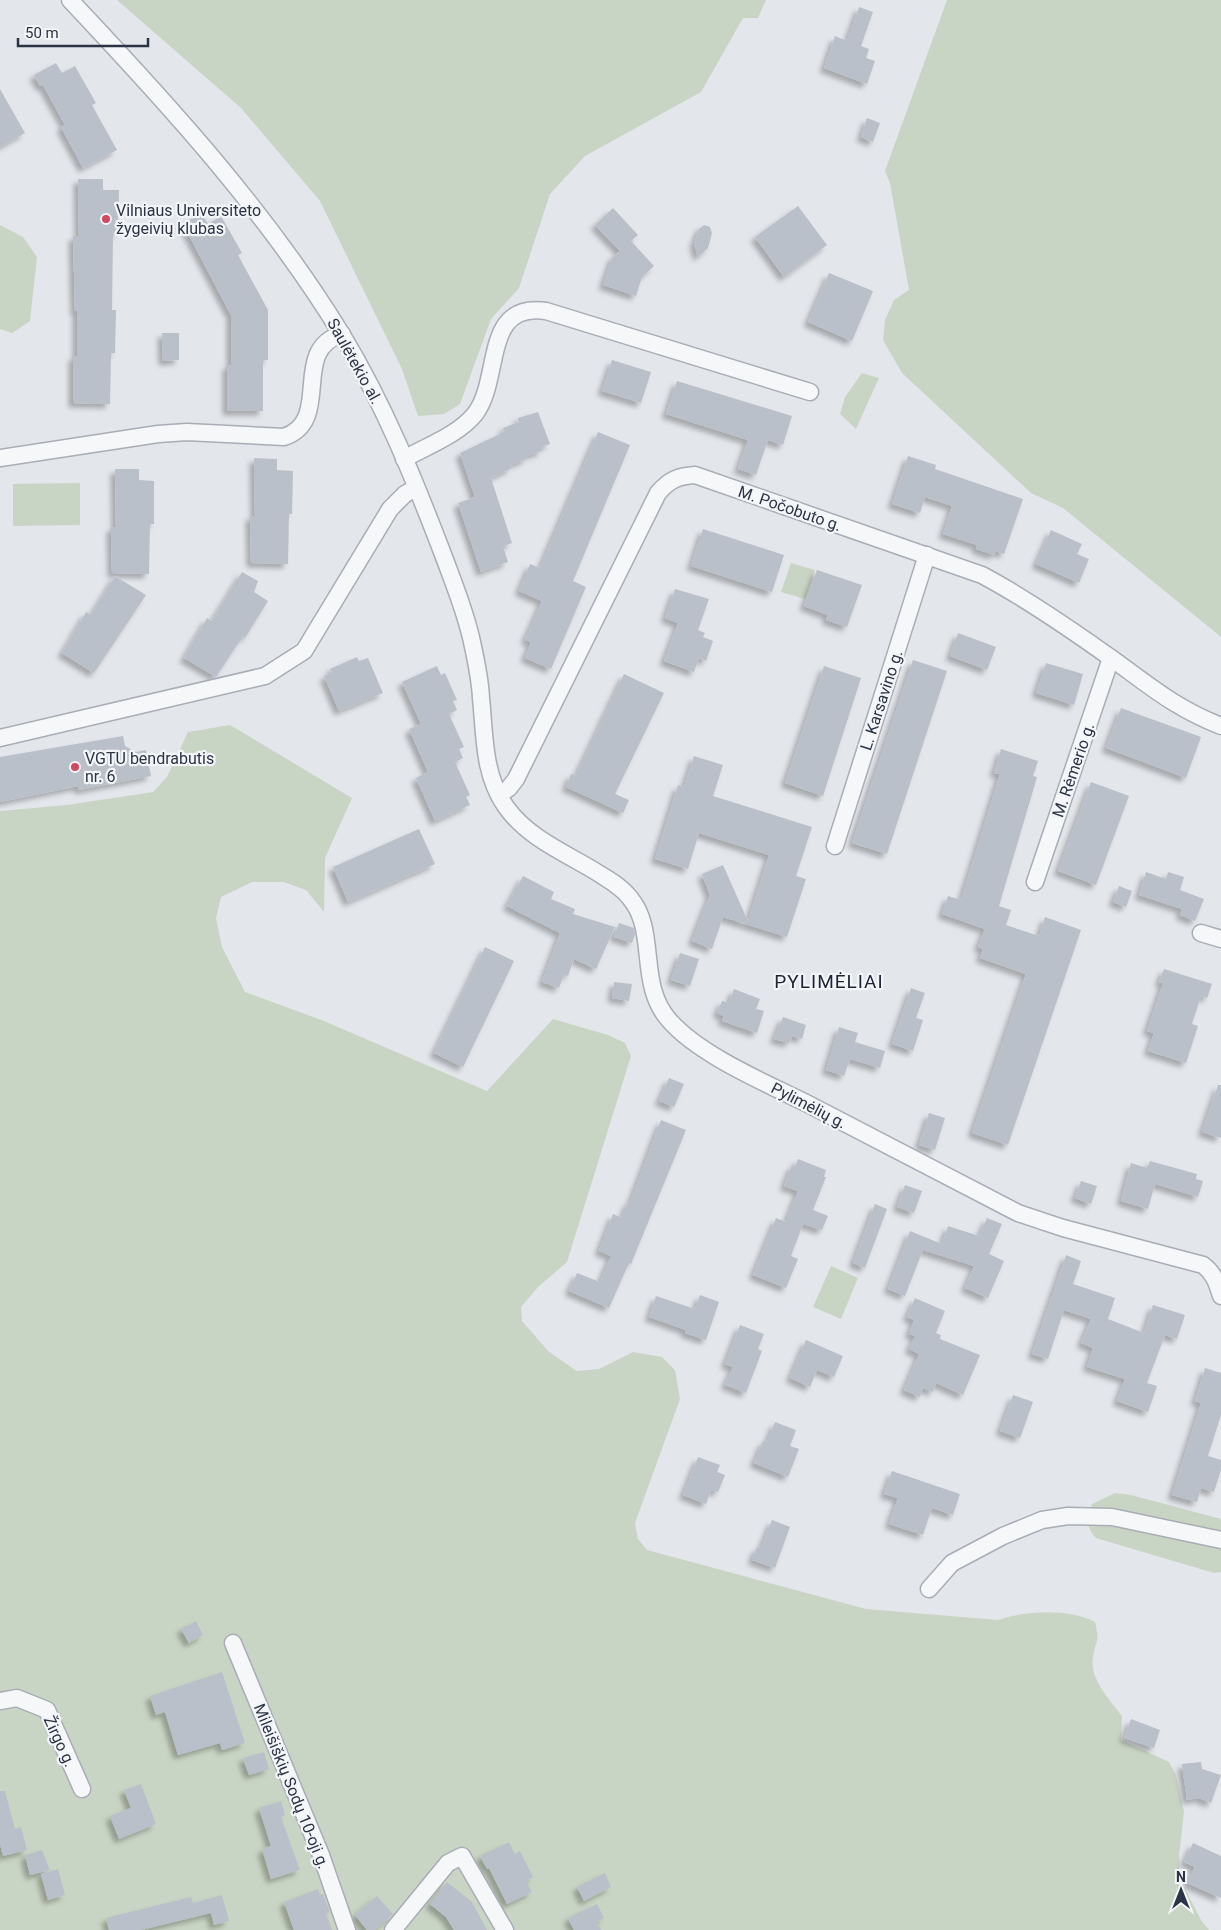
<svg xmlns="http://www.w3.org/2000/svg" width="1221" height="1930" font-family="Roboto,sans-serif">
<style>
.green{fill:#c9d5c4}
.building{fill:#bac0c9;filter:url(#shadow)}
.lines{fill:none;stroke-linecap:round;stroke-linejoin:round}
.minor-casing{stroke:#a8adb6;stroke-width:19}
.minor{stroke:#f6f7f9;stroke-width:16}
.poi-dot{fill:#d0495f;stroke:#f3f5f8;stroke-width:2}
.labels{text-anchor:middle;stroke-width:4.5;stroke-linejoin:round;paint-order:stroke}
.poi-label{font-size:16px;fill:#2b3444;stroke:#f3f5f8;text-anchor:start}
.street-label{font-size:16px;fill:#2b3444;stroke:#f3f5f8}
.quarter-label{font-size:19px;letter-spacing:1px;fill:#1d2535;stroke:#f3f5f8}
</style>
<defs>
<filter id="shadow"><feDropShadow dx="-4.5" dy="4.5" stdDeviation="2.5" flood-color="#0004"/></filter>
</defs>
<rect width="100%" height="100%" fill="#e3e6eb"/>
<g class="green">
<path d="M117,0H766L758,18H743L701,92L585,156L550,194L519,288L491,319L460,404L444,414L418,416L402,369L320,201L241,108Z"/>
<path d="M947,0H1221V637L1063,508L1031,493L902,373L883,340L885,320L894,300L909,290L890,183L885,171Z"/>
<path d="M0,225L23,237L37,257L30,321L12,333L0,329Z"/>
<path d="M862,373L879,378L856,429L840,414L845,397Z"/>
<path d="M80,483V525L13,526V484Z"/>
<path d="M791,563L815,570L805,599L781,592Z"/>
<path d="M230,725L352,798L325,858L324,912L306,890L284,882H252L221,897L216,918L222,947L245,992L324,1021L487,1091L553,1019L608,1035L625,1043L631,1056L567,1262L538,1287L521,1307L522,1321L549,1352L577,1371L599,1369L633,1352L662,1357L675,1370L680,1399L635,1523L638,1539L647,1550L866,1609L998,1620C1026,1611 1067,1608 1095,1622C1100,1642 1096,1639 1093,1657C1089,1679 1110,1700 1122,1716L1121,1740L1169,1762L1176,1775L1184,1812L1179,1856L1180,1879L1201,1920L1209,1930H0V811L67,805L153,792L167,777L188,732Z"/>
<path d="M831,1266L858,1278L841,1319L813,1307Z"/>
<path d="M1115,1493L1131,1495L1221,1519V1572L1214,1573L1096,1538C1085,1527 1088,1519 1092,1504Z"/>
</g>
<g class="building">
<path d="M859,7L873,12L861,46L869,49L866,58L875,61L867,84L824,68L835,36L847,41Z"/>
<path d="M56,63L62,73L75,66L96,103L92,105L117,150L83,168L61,127L65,125L43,85L40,86L34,75Z"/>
<path d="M0,89L25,133L0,147Z"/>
<path d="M867,118L880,123L873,142L861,137Z"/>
<path d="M78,179H103V190H119L118,233H113L112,310H116L115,353H111L110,404L73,403V356H77V311H75L73,236H79Z"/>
<path d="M798,206L827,245L784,277L755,237Z"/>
<path d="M613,208L638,235L631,241L654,266L642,277L636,296L603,285L612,258L620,251L595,225Z"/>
<path d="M202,213L208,224L221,216L242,253L238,255L268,310V360H263V411H227V365H231V315L183,224Z"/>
<path d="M704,225L710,227L712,233L708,248L698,257L694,244L699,229Z"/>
<path d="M829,273L873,291L852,341L808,322Z"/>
<path d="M162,333H179V360L163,361Z"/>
<path d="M612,360L651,372L641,403L602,391Z"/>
<path d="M677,381L792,416L783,445L768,440L756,475L738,469L748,440L666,414Z"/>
<path d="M538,412L550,444L541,447L542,451L526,456L527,459L510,465L512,468L491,478L512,543L503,546L508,562L481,572L458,503L475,497L460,453L504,432L503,428L519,422L518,418Z"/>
<path d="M598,432L630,445L573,581L586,587L551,669L525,658L531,642L525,640L542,601L519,591L530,564L540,568Z"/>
<path d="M908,456L936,465L935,469L1023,499L1004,554L996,551L994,555L976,549L977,545L943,534L952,506L925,497L920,513L892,504Z"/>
<path d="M254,458L277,459V470L293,471L292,514H289L288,564L251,563L250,516H255Z"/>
<path d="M115,469H139V480L154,481V524H150L149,574L112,573L111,527H116Z"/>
<path d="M703,529L784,555L772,592L691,566Z"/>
<path d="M1051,530L1082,544L1077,554L1089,559L1079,583L1036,564Z"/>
<path d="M817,570L862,585L847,627L826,620L828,615L804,606Z"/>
<path d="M242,572L258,581L254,592L268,601L245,638L243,636L216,677L184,658L207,618L212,621Z"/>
<path d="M115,576L146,595L94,673L62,653L86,612L91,615Z"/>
<path d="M675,589L709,599L698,630L705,633L703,637L713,641L706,661L699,658L694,672L664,661L678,623L665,618Z"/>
<path d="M958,633L996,647L987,670L950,656Z"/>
<path d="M357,657L359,661L368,658L383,693L339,711L324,676L332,673L330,669Z"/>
<path d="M913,660L947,671L887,854L852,843Z"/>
<path d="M1046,663L1083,674L1074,705L1036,693Z"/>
<path d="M437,666L441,675L445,673L457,700L453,701L457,710L449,714L464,747L459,749L463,758L455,762L470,795L466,797L470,805L435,821L416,778L428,772L409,729L421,724L402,682Z"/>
<path d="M824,666L861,678L823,796L785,783Z"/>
<path d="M624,674L664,693L615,794L629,800L623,813L566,787L571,774L576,776Z"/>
<path d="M1121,708L1201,737L1186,778L1106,748Z"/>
<path d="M123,736L125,746L136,752L146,750L151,776L79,790L78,786L0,802V757Z"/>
<path d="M1001,749L1038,761L1033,776L1037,777L999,906L1011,910L1006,925L1039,936L1045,917L1081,930L1008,1145L972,1133L1026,974L980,958L983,949L978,947L985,929L942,914L948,896L961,900L1000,774L994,773Z"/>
<path d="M694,756L723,765L713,796L812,827L796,876L806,879L787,937L723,917L712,949L692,941L710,895L702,874L723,865L748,921L769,855L699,833L688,869L655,859L678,785L684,787Z"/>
<path d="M1091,782L1129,796L1096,885L1058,871Z"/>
<path d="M419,829L435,864L348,902L333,867Z"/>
<path d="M1146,872L1166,879L1168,872L1184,877L1180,890L1204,899L1195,921L1180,915L1182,909L1139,895Z"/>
<path d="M523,876L554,892L551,899L575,909L573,914L615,927L596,969L574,959L568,976L564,974L559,988L542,982L560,933L507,906Z"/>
<path d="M1119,886L1132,891L1126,907L1113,902Z"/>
<path d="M619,923L634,928L635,934L632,943L614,937Z"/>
<path d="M485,947L514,961L463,1067L434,1053Z"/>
<path d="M680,953L699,959L690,986L671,980Z"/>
<path d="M1164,969L1212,984L1207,998L1201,996L1192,1024L1198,1026L1186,1063L1148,1051L1154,1033L1147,1031L1163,983L1159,982Z"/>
<path d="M614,982L632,984L629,1001L612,998Z"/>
<path d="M911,988L925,993L916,1018L923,1020L913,1051L892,1044Z"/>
<path d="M734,989L760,999L756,1009L764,1011L757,1033L722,1021L724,1016L717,1013L722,1001L729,1003Z"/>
<path d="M783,1017L806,1025L802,1039L792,1036L789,1043L774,1039Z"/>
<path d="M839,1027L858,1033L855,1042L885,1051L880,1068L850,1059L844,1076L826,1070Z"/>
<path d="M669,1078L684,1084L674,1107L659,1101Z"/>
<path d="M1218,1085H1221V1138L1202,1132Z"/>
<path d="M929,1113L945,1118L935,1150L919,1145Z"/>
<path d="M661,1120L686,1130L631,1264L629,1263L609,1308L569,1291L577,1273L600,1282L611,1256L599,1251L613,1214L622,1218L628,1202L630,1203Z"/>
<path d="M798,1159L826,1170L824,1177H826L813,1210L828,1216L822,1230L803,1224L791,1256L798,1259L786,1288L753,1275L776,1218L786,1222L798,1191L784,1186L792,1165L795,1166Z"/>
<path d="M1150,1161L1197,1174L1196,1179L1203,1181L1198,1197L1155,1184L1148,1209L1121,1201L1131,1163L1147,1168Z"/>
<path d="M1081,1181L1097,1186L1091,1204L1075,1198Z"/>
<path d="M905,1185L922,1191L914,1213L897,1207Z"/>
<path d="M875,1204L887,1209L865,1268L853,1263Z"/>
<path d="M987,1218L1002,1224L989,1254L1004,1261L988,1298L965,1288L974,1266L923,1250L905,1296L888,1289L910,1231L942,1244L948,1226L979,1236Z"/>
<path d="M1066,1255L1081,1261L1073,1284L1115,1298L1108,1319L1144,1333L1153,1305L1185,1315L1177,1339L1165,1335L1147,1383L1157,1386L1148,1412L1117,1401L1125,1379L1087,1367L1093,1348L1081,1343L1091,1319L1064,1310L1048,1359L1032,1354Z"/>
<path d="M700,1295L719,1302L706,1340L685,1333L686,1330L649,1317L656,1296L695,1309Z"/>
<path d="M915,1298L945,1311L936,1333L941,1335L940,1339L980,1355L963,1395L936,1383L933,1392L923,1388L920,1397L904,1390L919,1354L909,1349L915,1336L909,1334L914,1320L907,1317Z"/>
<path d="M740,1325L764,1334L758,1349L762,1351L746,1393L725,1385L733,1367L725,1364Z"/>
<path d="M806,1340L843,1356L834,1377L817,1370L810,1387L790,1378Z"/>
<path d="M1205,1368L1221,1373V1415L1208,1456L1221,1460V1470L1214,1492L1201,1488L1197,1502L1172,1495L1201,1403L1195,1401Z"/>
<path d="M1013,1395L1033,1402L1020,1438L1000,1431Z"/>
<path d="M775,1422L796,1430L790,1446L799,1449L788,1477L754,1463L763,1441L767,1442Z"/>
<path d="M698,1457L720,1465L717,1472L725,1475L718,1492L711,1490L706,1504L683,1495Z"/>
<path d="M892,1471L960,1494L953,1515L932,1508L923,1535L889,1524L898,1498L884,1494Z"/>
<path d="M772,1520L790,1527L775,1568L752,1560L757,1547L761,1548Z"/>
<path d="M196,1621L203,1635L189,1643L181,1629Z"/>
<path d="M222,1672L245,1743L222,1750L220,1743L178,1755L165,1712L156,1715L150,1696Z"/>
<path d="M1131,1719L1160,1730L1154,1748L1124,1738Z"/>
<path d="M264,1752L269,1769L249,1775L243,1758Z"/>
<path d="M1201,1762L1202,1769L1221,1775L1211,1803L1199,1798L1187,1800L1182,1764Z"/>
<path d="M141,1784L156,1824L119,1839L110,1816L131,1808L124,1790Z"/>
<path d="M0,1791H5L15,1829L21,1827L27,1850L3,1856L0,1844Z"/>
<path d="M281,1801L285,1815L281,1817L300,1870L271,1879L262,1849L271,1846L259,1808Z"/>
<path d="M509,1842L515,1854L520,1851L533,1877L526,1881L532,1892L507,1904L489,1868L487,1869L480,1856Z"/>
<path d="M1193,1843L1221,1856V1898L1187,1883L1195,1867L1184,1862Z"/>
<path d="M42,1850L50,1870L30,1875L25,1855Z"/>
<path d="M58,1869L65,1895L48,1900L41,1874Z"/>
<path d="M605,1873L611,1887L584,1901L577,1887Z"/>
<path d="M447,1882L472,1902L487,1930H454L446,1917L430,1904Z"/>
<path d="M318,1889L320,1895L323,1894L330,1912L326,1914L332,1930H294L284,1902Z"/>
<path d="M222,1895L229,1921L214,1925L211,1913L141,1930H109L106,1918L191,1897L193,1903Z"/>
<path d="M377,1896L393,1914L375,1930H367L355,1915Z"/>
<path d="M597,1904L604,1918L597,1922L601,1930H574L568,1918Z"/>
</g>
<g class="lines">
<g class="minor-casing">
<g id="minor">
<path d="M70,0C168,104 267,212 342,335C384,404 415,481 444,557C454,584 466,613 472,642C476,660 480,679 481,698C485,737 483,774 506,807C529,839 566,853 598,873C609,880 622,887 630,898C658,931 637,984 669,1020C699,1055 766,1083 808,1104C878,1140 948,1176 1018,1213L1063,1228L1203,1265C1214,1273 1217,1283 1221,1296"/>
<path d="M0,458L158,434L187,432L284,437C334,420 289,350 342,334"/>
<path d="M404,459C427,446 458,435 475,414C502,379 482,301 546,311L810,392"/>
<path d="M0,738L265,676L304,651L390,509L405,494L416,488"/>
<path d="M499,795L509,788L516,779L658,493C669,480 678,476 695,475L982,575C1027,599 1069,628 1111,658C1150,686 1175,708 1221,726"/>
<path d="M835,846L927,555"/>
<path d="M1035,882L1111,658"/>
<path d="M1201,933L1221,939"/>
<path d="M929,1589L952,1563L1003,1536L1042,1520L1068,1516L1112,1517L1221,1540"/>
<path d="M233,1643L321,1855L347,1930"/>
<path d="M0,1701L17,1698L47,1710L82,1789"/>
<path d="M393,1930L448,1863L462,1856L505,1930"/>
</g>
</g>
<use href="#minor" class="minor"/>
</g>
<g class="poi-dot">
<circle cx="106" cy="219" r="5"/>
<circle cx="75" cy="767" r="5"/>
</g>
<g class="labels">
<g class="poi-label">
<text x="116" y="216">Vilniaus Universiteto<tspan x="116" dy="18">žygeivių klubas</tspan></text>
<text x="85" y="764">VGTU bendrabutis<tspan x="85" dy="18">nr. 6</tspan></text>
</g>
<g class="street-label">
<text transform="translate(355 361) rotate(61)" y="6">Saulėtekio al.</text>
<text transform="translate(790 508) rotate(19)" y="6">M. Počobuto g.</text>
<text transform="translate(881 700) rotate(-72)" y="6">L. Karsavino g.</text>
<text transform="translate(1073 770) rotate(-71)" y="6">M. Rėmerio g.</text>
<text transform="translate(809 1105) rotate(27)" y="6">Pylimėlių g.</text>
<text transform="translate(60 1741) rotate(65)" y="6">Žirgo g.</text>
<text transform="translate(292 1786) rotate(68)" y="6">Mileišiškių Sodų 10-oji g.</text>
</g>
<g class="quarter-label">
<text x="829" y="988">PYLIMĖLIAI</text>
</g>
</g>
<g transform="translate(1181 1890)" stroke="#f3f5f8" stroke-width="4" paint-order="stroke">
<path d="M0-4L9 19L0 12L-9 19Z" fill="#2b3444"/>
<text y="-8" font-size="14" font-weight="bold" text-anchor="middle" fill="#2b3444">N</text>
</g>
<path d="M18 38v8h130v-8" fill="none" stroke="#2b3444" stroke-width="2.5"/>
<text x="25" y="38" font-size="15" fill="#2b3444" stroke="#f3f5f8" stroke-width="4" paint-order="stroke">50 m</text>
</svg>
